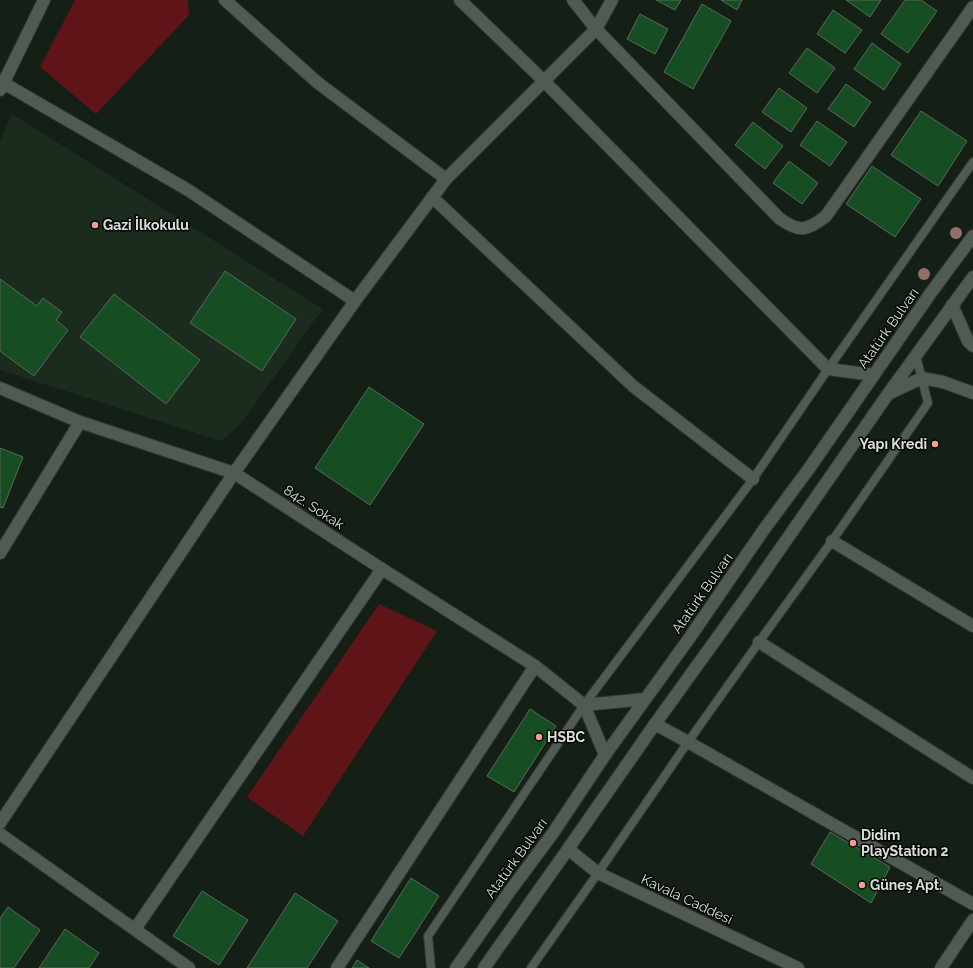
<svg xmlns="http://www.w3.org/2000/svg" width="973" height="968" font-family="Raleway,sans-serif">
<style>
.built{fill:#1b2b1e}
.green{fill:#5f1517}
.building{fill:#164d23;stroke:#5b685d}
.lines{fill:none;stroke-linecap:round;stroke-linejoin:round}
.service-casing{stroke:#313832;stroke-width:10}
.minor-casing{stroke:#313832;stroke-width:14}
.tertiary-casing{stroke:#313832;stroke-width:14}
.secondary-casing{stroke:#313832;stroke-width:14}
.service{stroke:#505c51;stroke-width:8}
.minor{stroke:#505c51;stroke-width:12}
.tertiary{stroke:#505c51;stroke-width:12}
.secondary{stroke:#505c51;stroke-width:12}
.tree{fill:#916f67}
.poi-dot{fill:#f59c95;stroke:#040704;stroke-width:1.5}
.labels{text-anchor:middle;stroke-width:3;stroke-linejoin:round;paint-order:stroke}
.poi-label{font-size:14px;font-weight:bold;fill:#d8e0d9;stroke:#040704;text-anchor:start}
.street-label{font-size:14px;fill:#d8e0d9;stroke:#040704}
</style>
<rect width="100%" height="100%" fill="#141f15"/>
<path class="built" d="M12,114L323,309L239,426L221,441L0,370V141Z"/>
<g class="green">
<path d="M75,0H188L189,15L96,114L40,67Z"/>
<path d="M379,604L437,631L303,836L247,797Z"/>
</g>
<g class="building">
<path d="M656,0H681L675,10Z"/>
<path d="M721,0H742L737,10Z"/>
<path d="M846,0H881L870,17Z"/>
<path d="M905,0H921L937,11L908,53L881,34Z"/>
<path d="M702,4L731,21L693,89L664,72Z"/>
<path d="M833,10L862,30L845,53L817,34Z"/>
<path d="M640,14L668,29L655,54L627,39Z"/>
<path d="M872,43L901,64L884,90L854,69Z"/>
<path d="M807,48L835,68L817,93L789,73Z"/>
<path d="M846,84L871,102L854,127L828,109Z"/>
<path d="M779,88L807,108L791,132L762,112Z"/>
<path d="M921,111L967,141L938,186L891,155Z"/>
<path d="M817,121L847,142L830,166L800,145Z"/>
<path d="M753,122L783,146L765,169L735,145Z"/>
<path d="M789,161L818,183L802,204L773,183Z"/>
<path d="M872,166L921,199L895,237L846,204Z"/>
<path d="M225,271L296,319L262,371L190,323Z"/>
<path d="M0,279L37,306L43,298L62,312L56,320L68,330L34,376L0,351Z"/>
<path d="M114,294L200,360L166,404L80,337Z"/>
<path d="M369,387L424,424L370,505L315,468Z"/>
<path d="M0,448L23,457L3,508L0,507Z"/>
<path d="M530,709L556,726L514,792L487,776Z"/>
<path d="M830,832L890,867L871,903L811,864Z"/>
<path d="M411,878L439,896L399,958L371,941Z"/>
<path d="M202,891L248,920L219,965L173,936Z"/>
<path d="M295,893L338,921L307,968H247Z"/>
<path d="M8,907L40,930L14,968H0V918Z"/>
<path d="M65,929L99,953L89,968H39Z"/>
<path d="M357,960L369,968H352Z"/>
</g>
<g class="lines">
<g class="service-casing">
<g id="service">
<path d="M431,968L428,936L584,705L753,479L828,369L973,162"/>
<path d="M531,968L598,873L688,742L759,642L832,541L928,403L916,356"/>
</g>
</g>
<g class="minor-casing">
<g id="minor">
<path d="M225,0L318,83L446,179"/>
<path d="M460,0L544,81L828,369L874,375"/>
<path d="M573,0L596,29L779,218C799,233 807,231 826,216L973,7"/>
<path d="M0,81L188,190L355,301"/>
<path d="M432,197L633,386L753,479"/>
<path d="M952,305L968,341L973,346"/>
<path d="M0,388L80,422L234,473L382,569L535,666L584,705"/>
<path d="M888,394L922,378L943,382L973,393"/>
<path d="M832,541L973,626"/>
<path d="M759,642L973,778"/>
<path d="M655,724L688,742L973,904"/>
<path d="M0,823L234,473L355,301L446,179L596,29L612,0"/>
<path d="M0,834L189,968"/>
<path d="M568,849L598,873L798,968"/>
<path d="M135,929L382,569"/>
<path d="M337,968L535,666"/>
<path d="M941,968L973,920"/>
</g>
</g>
<g class="tertiary-casing">
<g id="tertiary">
<path d="M0,90L44,0"/>
<path d="M0,553L80,422"/>
</g>
</g>
<g class="secondary-casing">
<g id="secondary">
<path d="M605,755L584,705L645,699"/>
<path d="M456,968L510,891L553,833L605,755L688,640L765,528L808,470L930,294L973,236"/>
<path d="M484,968L568,849L655,724L748,595L888,394L973,277"/>
</g>
</g>
<use href="#service" class="service"/>
<use href="#minor" class="minor"/>
<use href="#tertiary" class="tertiary"/>
<use href="#secondary" class="secondary"/>
</g>
<g class="tree">
<circle cx="956" cy="233" r="6"/>
<circle cx="924" cy="274" r="6"/>
</g>
<g class="poi-dot">
<circle cx="95" cy="225" r="4"/>
<circle cx="935" cy="444" r="4"/>
<circle cx="539" cy="737" r="4"/>
<circle cx="853" cy="843" r="4"/>
<circle cx="862" cy="885" r="4"/>
</g>
<g class="labels">
<g class="poi-label">
<text x="103" y="230">Gazi İlkokulu</text>
<text x="927" y="449" text-anchor="end">Yapı Kredi</text>
<text x="547" y="742">HSBC</text>
<text x="861" y="840">Didim<tspan x="861" dy="16">PlayStation 2</tspan></text>
<text x="870" y="890">Güneş Apt.</text>
</g>
<g class="street-label">
<text transform="translate(888 328) rotate(-55)" y="5">Atatürk Bulvarı</text>
<text transform="translate(314 507) rotate(33)" y="5">842. Sokak</text>
<text transform="translate(702 593) rotate(-55)" y="5">Atatürk Bulvarı</text>
<text transform="translate(516 858) rotate(-54)" y="5">Atatürk Bulvarı</text>
<text transform="translate(687 899) rotate(25)" y="5">Kavala Caddesi</text>
</g>
</g>
</svg>
